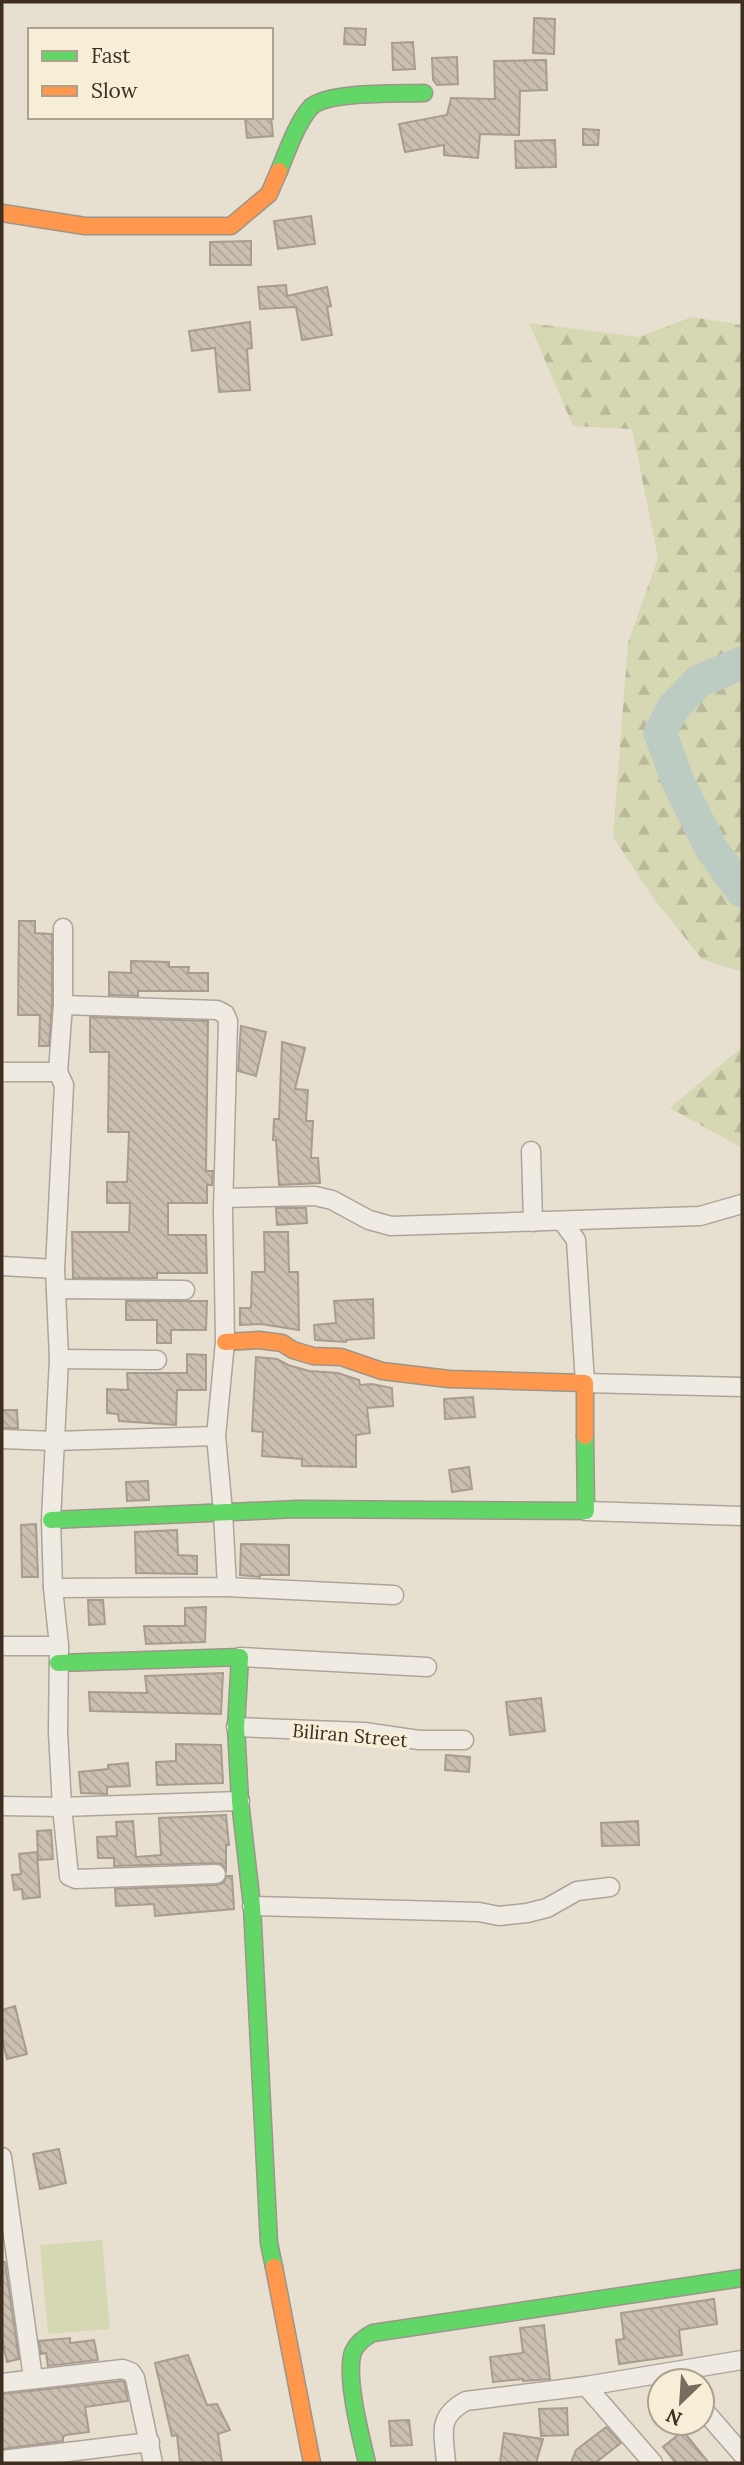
<svg xmlns="http://www.w3.org/2000/svg" width="744" height="2465" font-family="Lora,serif">
<style>
.forest{fill:url(#forest-firs)}
.garden{fill:#d6d7b3}
.lines{fill:none;stroke-linecap:round;stroke-linejoin:round}
.river{stroke:#bcccc2;stroke-width:33}
.building{fill:url(#building-back-hatch);stroke:#a89c90;stroke-width:2}
.street-casing{stroke:#ada599;stroke-width:21}
.fast-casing{stroke:#9c958a;stroke-width:19}
.slow-casing{stroke:#9c958a;stroke-width:19}
.street{stroke:#efebe3;stroke-width:18}
.fast{stroke:#63d668;stroke-width:16}
.slow{stroke:#ff974d;stroke-width:16}
.labels{text-anchor:middle;stroke-width:7;stroke-linejoin:round;paint-order:stroke}
.street-label{font-size:19px;fill:#3d2e20;stroke:#f7eed8}
</style>
<defs>
<pattern id="forest-firs" width="22" height="20" patternUnits="userSpaceOnUse" patternTransform="scale(1.75)"><rect width="22" height="20" fill="#d6d7b3"/><path d="M5 1l3.5 6h-7zM16 11l3.5 6h-7z" fill="#b9b99a"/></pattern>
<pattern id="building-back-hatch" width="6" height="6" patternUnits="userSpaceOnUse" patternTransform="scale(1.75)"><rect width="6" height="6" fill="#cbbfb2"/><path d="M-1 5l2 2M0 0l6 6M5-1l2 2" fill="none" stroke="#afa499"/></pattern>
</defs>
<rect width="100%" height="100%" fill="#e7e0d1"/>
<g class="forest">
<path d="M692,317L742,325V972L702,959L655,900L613,837L628,643L658,558L632,429L573,426L529,323L639,337Z"/>
<path d="M742,1047V1148L670,1108Z"/>
</g>
<path class="garden" d="M102,2240L110,2329L48,2334L40,2245Z"/>
<g class="lines">
<path class="river" d="M742,663L699,681L673,708L660,733L679,784L711,848L742,891"/>
</g>
<g class="building">
<path d="M534,18L555,19L554,54L533,53Z"/>
<path d="M345,28L366,29L365,45L344,44Z"/>
<path d="M413,42L415,69L393,70L392,43Z"/>
<path d="M457,57L458,84L437,85L433,80L432,58Z"/>
<path d="M546,60L547,90L520,91L519,135L480,134L478,158L444,155V145L405,152L399,124L447,115L451,98L495,99L494,61Z"/>
<path d="M245,117H271L273,136L247,138Z"/>
<path d="M583,129L599,130L598,145H583Z"/>
<path d="M555,140L556,167L516,168L515,141Z"/>
<path d="M311,216L315,244L278,249L274,221Z"/>
<path d="M251,241V265H210V242Z"/>
<path d="M286,285L287,296L327,287L331,306L327,307L332,335L302,340L296,307L260,309L258,287Z"/>
<path d="M250,322L252,348L247,349L250,390L219,392L215,348L192,351L189,331Z"/>
<path d="M19,921H35V933L52,934V1005L49,1046H39L40,1015H18Z"/>
<path d="M131,961L169,962V967H189L188,973H208V991H138V996L109,995V972L131,973Z"/>
<path d="M90,1017L208,1021L206,1171H213L212,1185H207V1203H168V1235H206L207,1273H157V1278H73L72,1232H129L130,1203H107V1182H127L129,1132H108L109,1052H90Z"/>
<path d="M241,1026L266,1032L256,1076L238,1071Z"/>
<path d="M282,1042L305,1048L295,1089L308,1090L306,1121H313L311,1158H318L320,1183L279,1185L276,1140H273L274,1119H279Z"/>
<path d="M276,1208H306L307,1223L277,1225Z"/>
<path d="M264,1232H288L289,1272H298L299,1330L261,1324L240,1325V1308H251L252,1272H265Z"/>
<path d="M373,1299L374,1338L346,1340V1342L315,1340L314,1325L336,1323L334,1301Z"/>
<path d="M126,1301H207L206,1330H171V1343H157V1320H126Z"/>
<path d="M187,1354L206,1355V1390H177L176,1425L119,1421L118,1414L107,1413V1389L128,1390L127,1373H187Z"/>
<path d="M256,1357L277,1359L288,1365L309,1371L338,1373L359,1380L360,1385L372,1384L392,1388L393,1406L367,1408L370,1433L356,1435V1467L302,1466V1459L262,1456L263,1432L252,1431Z"/>
<path d="M473,1397L475,1417L445,1419L444,1399Z"/>
<path d="M2,1410H17L18,1428H2Z"/>
<path d="M469,1467L472,1489L452,1492L449,1470Z"/>
<path d="M148,1481L149,1500L127,1501L126,1482Z"/>
<path d="M36,1524L38,1577H22L21,1525Z"/>
<path d="M177,1530L178,1555L197,1556V1574L136,1573L135,1532Z"/>
<path d="M241,1544L289,1545V1575H260V1577L240,1575Z"/>
<path d="M88,1600H103L105,1624L89,1625Z"/>
<path d="M206,1607L205,1642L146,1644L144,1626H185V1608Z"/>
<path d="M223,1673L221,1714L90,1711L89,1692L147,1693L145,1676Z"/>
<path d="M541,1698L545,1731L510,1735L506,1702Z"/>
<path d="M176,1744L221,1745L223,1783L157,1785L156,1762L176,1761Z"/>
<path d="M446,1755L470,1757L469,1772L445,1770Z"/>
<path d="M128,1763L130,1786L107,1787V1794L81,1793L79,1772L108,1769V1765Z"/>
<path d="M226,1815L229,1845H226V1870L222,1864L216,1863L114,1866V1858H98L97,1837L117,1836L116,1822L133,1821L136,1857L161,1855L159,1818Z"/>
<path d="M638,1821L639,1845L602,1846L601,1823Z"/>
<path d="M51,1830L53,1859L38,1860L37,1831Z"/>
<path d="M37,1852L40,1897L23,1899L22,1889L14,1890L12,1875L21,1874L19,1854Z"/>
<path d="M227,1876H232L234,1909L155,1916L154,1904L116,1906L115,1889L216,1885L223,1883Z"/>
<path d="M15,2006L27,2054L7,2059L2,2039V2010Z"/>
<path d="M59,2149L66,2183L40,2189L33,2154Z"/>
<path d="M2,2262H5L19,2359L7,2362L2,2339Z"/>
<path d="M714,2299L717,2324L679,2330L682,2355L619,2364L616,2340L624,2339L621,2313Z"/>
<path d="M544,2325L550,2379L523,2381V2379L493,2382L490,2357L523,2353L520,2328Z"/>
<path d="M70,2338V2343L94,2340L98,2360L48,2366L46,2353L41,2354L39,2341Z"/>
<path d="M188,2355L207,2405L217,2404L230,2430L218,2434L222,2463H180L177,2435L172,2436L155,2363Z"/>
<path d="M122,2381L124,2382L128,2401L85,2407L89,2432L66,2435L63,2437V2441L2,2449V2394Z"/>
<path d="M567,2408L568,2435L541,2436L539,2409Z"/>
<path d="M409,2420L412,2445L391,2446L389,2421Z"/>
<path d="M606,2427L621,2443L595,2463H571L576,2450Z"/>
<path d="M683,2431L709,2463H676L663,2447Z"/>
<path d="M504,2433L543,2439L536,2463H500Z"/>
</g>
<g class="lines">
<g class="street-casing">
<g id="street">
<path d="M2,1072H58L64,1085L55,1269L59,1359L51,1520L53,1588L59,1646L58,1732L62,1807L2,1806"/>
<path d="M58,1072L63,1005V928"/>
<path d="M531,1151L533,1222"/>
<path d="M224,1198L315,1196L332,1200L369,1220L391,1226L700,1216L742,1204"/>
<path d="M562,1221L576,1240L585,1383L742,1387"/>
<path d="M2,1266L55,1269"/>
<path d="M56,1289L185,1290"/>
<path d="M59,1359L157,1360"/>
<path d="M2,1439L54,1441L216,1436"/>
<path d="M586,1511L742,1516"/>
<path d="M227,1587L394,1595"/>
<path d="M53,1588L227,1587L223,1512L216,1436L225,1342L223,1210L228,1021L225,1014L217,1010L63,1005"/>
<path d="M2,1646H59"/>
<path d="M240,1657L427,1667"/>
<path d="M236,1727L364,1732L419,1740H464"/>
<path d="M216,1874L76,1879L69,1876L62,1807L240,1801"/>
<path d="M252,1906L479,1912L499,1916L527,1913L547,1908L577,1891L610,1887"/>
<path d="M2,2157L33,2378"/>
<path d="M2,2383L123,2369L131,2372L135,2378L153,2463"/>
<path d="M586,2386L653,2463"/>
<path d="M702,2408L742,2454"/>
<path d="M2,2460L150,2442"/>
<path d="M446,2463C444,2434 436,2417 466,2401L586,2386L742,2360"/>
</g>
</g>
<g class="fast-casing">
<g id="fast">
<path d="M279,171C287,152 297,122 311,107C328,91 399,94 424,93"/>
<path d="M51,1520L298,1509L586,1511L585,1436"/>
<path d="M58,1663L240,1657L236,1727L240,1801L252,1906L269,2243L274,2267"/>
<path d="M367,2463C361,2437 345,2377 353,2352C357,2343 365,2337 373,2333L742,2278"/>
</g>
</g>
<g class="slow-casing">
<g id="slow">
<path d="M2,213L85,226H231L269,194L279,171"/>
<path d="M225,1342L259,1340L282,1343L293,1350L313,1356L341,1357L382,1371L449,1379L585,1383V1436"/>
<path d="M274,2267L312,2463"/>
</g>
</g>
<use href="#street" class="street"/>
<use href="#fast" class="fast"/>
<use href="#slow" class="slow"/>
</g>
<g class="labels">
<g class="street-label">
<text transform="translate(350 1735) rotate(5)" y="7">Biliran Street</text>
</g>
</g>
<rect width="744" height="2465" fill="none" stroke="#3d2e20" stroke-width="7"/>
<rect x="28" y="28" width="245" height="91" fill="#f7eed8" stroke="#ada18e" stroke-width="2"/>
<rect x="42" y="51" width="35" height="10" fill="#63d668" stroke="#ada18e" stroke-width="2"/>
<text x="91" y="63" font-size="21" fill="#3d2e20">Fast</text>
<rect x="42" y="86" width="35" height="10" fill="#ff974d" stroke="#ada18e" stroke-width="2"/>
<text x="91" y="98" font-size="21" fill="#3d2e20">Slow</text>
<g transform="translate(681 2402) rotate(205)"><circle r="33" fill="#f7eed8" stroke="#ada18e" stroke-width="2"/>
<path d="M0-5L12 26L0 18L-12 26Z" fill="#786c5e"/>
<text y="-10" font-size="19" font-weight="bold" text-anchor="middle" fill="#3d2e20">N</text>
</g>
</svg>
